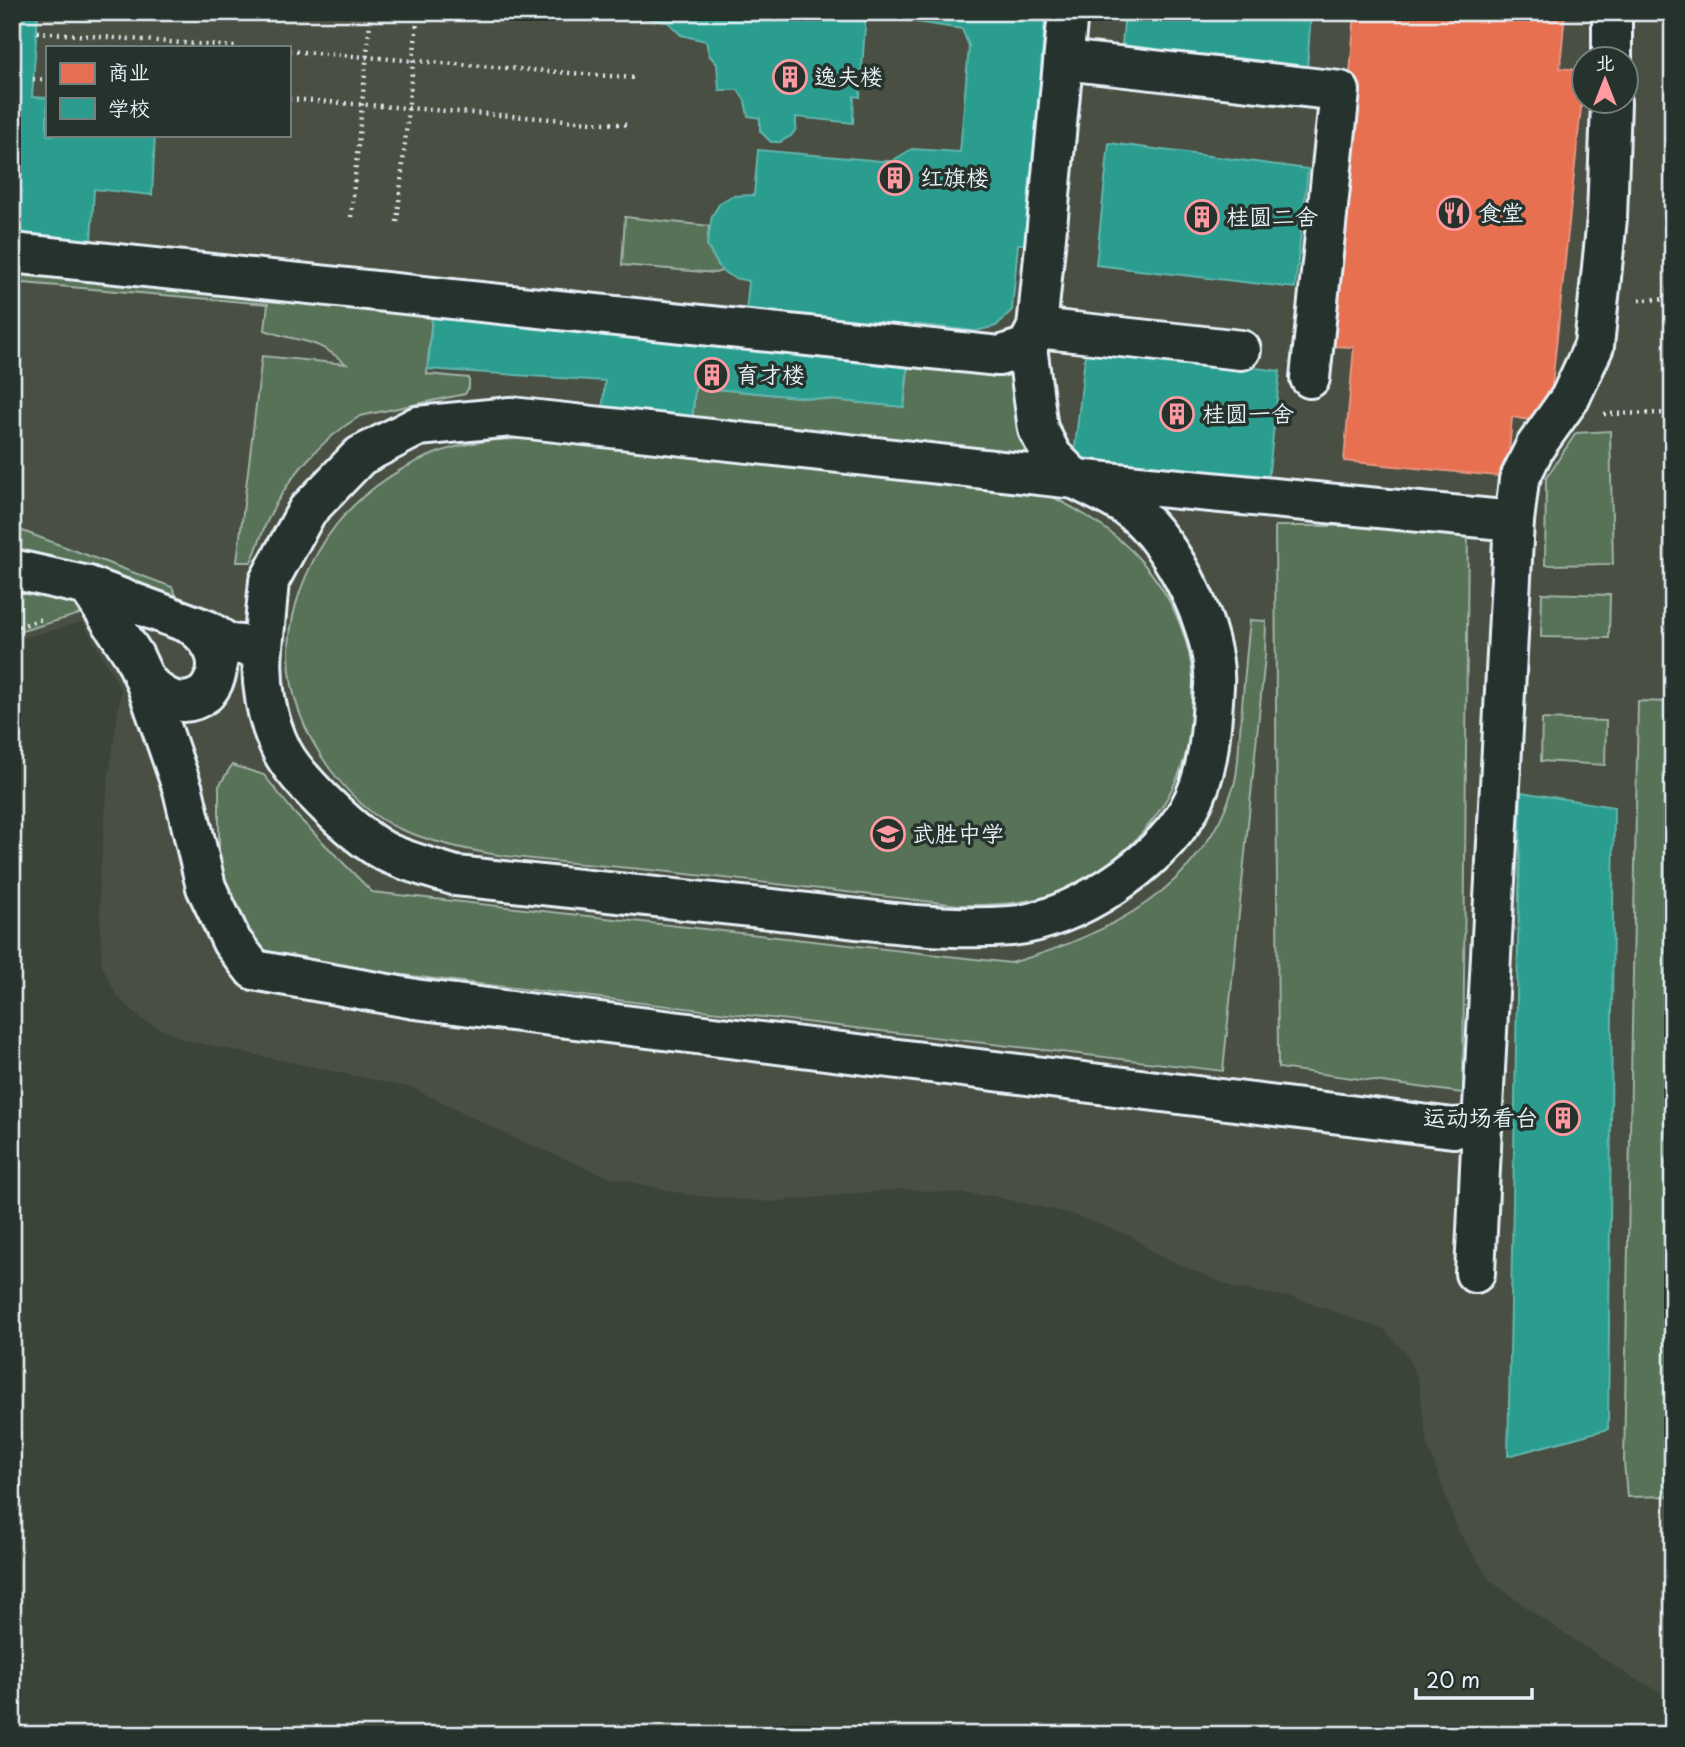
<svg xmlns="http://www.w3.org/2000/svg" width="1685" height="1747" font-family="'Playpen Sans','LXGW WenKai TC',sans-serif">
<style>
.built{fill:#4a4f42;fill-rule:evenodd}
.green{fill:#597258;stroke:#a0b2a8;stroke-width:2}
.shops{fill:#e76f51;stroke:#e79683;stroke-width:2}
.schools{fill:#2a9d8f;stroke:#63b6ae;stroke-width:2}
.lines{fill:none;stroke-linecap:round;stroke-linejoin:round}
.street-casing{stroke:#e8f1f8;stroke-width:44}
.path{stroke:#e8f1f8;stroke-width:4.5;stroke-dasharray:2 5;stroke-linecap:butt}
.street{stroke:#26332d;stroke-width:38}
.labels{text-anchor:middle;stroke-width:7;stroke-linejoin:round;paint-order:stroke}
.poi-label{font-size:23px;fill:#e8f1f8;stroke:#26332d;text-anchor:start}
</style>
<rect width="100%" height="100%" fill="#3b4439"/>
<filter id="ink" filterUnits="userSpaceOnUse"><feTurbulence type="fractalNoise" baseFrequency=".0143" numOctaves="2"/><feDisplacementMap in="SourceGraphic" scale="14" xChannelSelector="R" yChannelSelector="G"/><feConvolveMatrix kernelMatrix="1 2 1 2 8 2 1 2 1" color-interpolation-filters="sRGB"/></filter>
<g filter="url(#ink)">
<path class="built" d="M12,12H1673V1698L1631,1677L1538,1616L1491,1581L1458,1531L1428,1446L1418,1380L1407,1355L1385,1330L1292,1297L1237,1289L1157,1255L1133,1237L1072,1214L992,1196L903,1189L771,1202L688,1195L606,1176L516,1139L413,1088L184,1040L143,1020L117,996L102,965L99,887L108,781L121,690L83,622L12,641ZM47,47H289V135H47ZM1584,60H1626V102H1584Z"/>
<g class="green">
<path d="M625,217L709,226L707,246L722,271L715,273L622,265Z"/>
<path d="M12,253L433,304L427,374L469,378V387L465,394L360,416C319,441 284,481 265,526C260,538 257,550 251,562H237L262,356L346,364C314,336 301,344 265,330L268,304L12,282Z"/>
<path d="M910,349L1007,361L1053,463L691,434L695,387L904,407Z"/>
<path d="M1610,431L1613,564L1545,565L1546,478L1576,433Z"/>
<path d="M546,438L1035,488C1075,508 1114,529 1143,563C1222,655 1207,787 1113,860C1097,873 1078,886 1059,893C1027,904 992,905 959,905C853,893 747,880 640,869C562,861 474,860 400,829C371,817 348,793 330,769C279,699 276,627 318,552C352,491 419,449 487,441C507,439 526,439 546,438Z"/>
<path d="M1275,526H1468L1463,1093L1278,1068Z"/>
<path d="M12,527L172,587L176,595L162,600L12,554Z"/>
<path d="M12,579L73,602L80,614L12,634Z"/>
<path d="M1542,593L1610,595L1609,638L1541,637Z"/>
<path d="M1250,620L1266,621L1265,656L1223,1071L301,963L260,948L219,887V786L232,765L264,775L296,815L372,892L1011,963C1108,935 1202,889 1234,785C1239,769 1238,749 1240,732C1243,694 1246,657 1250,620Z"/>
<path d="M1638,701L1673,702V1496L1627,1497L1624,1462Z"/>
<path d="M1542,719L1606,721L1605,765L1541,761Z"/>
</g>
<path class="shops" d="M1355,12H1565L1560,68L1584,71V79L1548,423L1512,417L1507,477L1344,461L1354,347L1328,346Z"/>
<g class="schools">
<path d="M12,12H38L32,97L47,98V135H155L152,195L94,189L91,242L12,235Z"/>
<path d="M635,12H866L860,97L854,96L853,123L796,117V129L791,136L780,142H771L760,131V118L748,116L745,101L738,90H719L717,64L709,55L706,41L681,35L668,22L637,17Z"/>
<path d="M869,12L1045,13L1029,244H1018L1012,310L996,326L976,331L914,324L912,346L745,324L749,281L734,278L722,271L707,246L712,216L720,203L732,196L754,195L758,150L882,161H892L912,149L960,152L969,46L962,29L869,15Z"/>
<path d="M1125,12H1311L1307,69L1122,45Z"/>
<path d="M1109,143L1308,169L1295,288L1096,265Z"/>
<path d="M433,304L909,349L904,407L695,387L691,434L601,425L605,381L428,369Z"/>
<path d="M1086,347L1280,371L1268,481L1074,457Z"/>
<path d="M1521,792L1614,807L1608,1429L1508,1456Z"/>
</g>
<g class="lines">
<g class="street-casing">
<g id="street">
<path d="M1612,12V60"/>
<path d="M1064,60L1340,91L1310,378"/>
<path d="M12,253L999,356L1027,347L1037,328L1068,12"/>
<path d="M1037,328L1241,350"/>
<path d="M1027,347L1038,429L1052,456L1075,479L1514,521"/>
<path d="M12,569L88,586L134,656L145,680L183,790L206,887L232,942L254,970L415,999L1453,1128L1482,1126L1475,1273"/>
<path d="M88,586L207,630L229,644L263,647L269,581L307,511L360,456L418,426L511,417L1075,479C1093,489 1115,497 1131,510C1173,542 1218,633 1214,686C1211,729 1210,773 1188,811C1158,864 1072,921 1011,926C932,932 850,917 771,909C666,898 561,887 456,876C434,869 411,863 390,854C360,841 297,780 282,751C266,720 260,681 263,647"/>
<path d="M145,680C162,699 183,711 206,693C227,667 216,643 192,625"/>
<path d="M1482,1126L1514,521L1519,480L1535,447L1570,398L1594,346L1607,218L1611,102"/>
</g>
</g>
<g class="path">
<path d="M37,32L236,47"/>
<path d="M289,51L635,78"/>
<path d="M33,79L47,80"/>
<path d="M289,99L631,125"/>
<path d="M351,217L371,12"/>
<path d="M397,222L418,12"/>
<path d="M1639,300L1673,299"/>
<path d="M1604,414L1673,413"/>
<path d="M12,629L45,618"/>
</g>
<use href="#street" class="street"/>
</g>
</g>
<defs>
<g id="building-ring" transform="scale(1.75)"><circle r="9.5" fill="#26332d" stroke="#ff9aa2" stroke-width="1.5"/><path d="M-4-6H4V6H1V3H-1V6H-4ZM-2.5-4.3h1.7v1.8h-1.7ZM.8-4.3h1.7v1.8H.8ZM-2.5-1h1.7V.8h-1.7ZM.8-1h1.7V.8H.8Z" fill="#ff9aa2"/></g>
<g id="restaurant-ring" transform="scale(1.75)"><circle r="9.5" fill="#26332d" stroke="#ff9aa2" stroke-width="1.5"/><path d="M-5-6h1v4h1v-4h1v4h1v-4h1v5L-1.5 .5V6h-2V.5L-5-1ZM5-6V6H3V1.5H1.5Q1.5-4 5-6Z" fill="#ff9aa2"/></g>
<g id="school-ring" transform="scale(1.75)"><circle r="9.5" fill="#26332d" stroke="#ff9aa2" stroke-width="1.5"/><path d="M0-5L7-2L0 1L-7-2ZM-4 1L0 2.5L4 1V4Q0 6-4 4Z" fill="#ff9aa2"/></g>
</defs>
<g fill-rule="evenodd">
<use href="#building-ring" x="790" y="77"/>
<use href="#building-ring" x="895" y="178"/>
<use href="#restaurant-ring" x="1454" y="213"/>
<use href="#building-ring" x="1202" y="217"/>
<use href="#building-ring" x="712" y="375"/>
<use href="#building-ring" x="1177" y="414"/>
<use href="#school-ring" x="888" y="834"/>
<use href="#building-ring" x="1563" y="1118"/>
</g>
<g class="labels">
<g class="poi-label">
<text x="814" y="85">逸夫楼</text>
<text x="920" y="186">红旗楼</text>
<text x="1478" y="221">食堂</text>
<text x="1226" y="225">桂圆二舍</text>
<text x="736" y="383">育才楼</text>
<text x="1202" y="422">桂圆一舍</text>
<text x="912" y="842">武胜中学</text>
<text x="1538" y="1126" text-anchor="end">运动场看台</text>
</g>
</g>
<rect width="1685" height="1747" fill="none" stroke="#26332d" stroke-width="42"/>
<rect x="21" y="21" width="1643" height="1705" fill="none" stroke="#e8f1f8" stroke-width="2.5" filter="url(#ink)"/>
<rect x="46" y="46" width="245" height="91" fill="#26332d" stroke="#747f7e" stroke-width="2"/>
<rect x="60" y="63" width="35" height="21" fill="#e76f51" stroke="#747f7e" stroke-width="2"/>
<text x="108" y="80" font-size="21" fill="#e8f1f8">商业</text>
<rect x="60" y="98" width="35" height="21" fill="#2a9d8f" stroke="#747f7e" stroke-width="2"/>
<text x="108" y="116" font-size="21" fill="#e8f1f8">学校</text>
<g transform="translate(1605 80)"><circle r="33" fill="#26332d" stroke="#747f7e" stroke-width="2"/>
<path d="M0-5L12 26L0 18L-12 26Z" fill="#ff9aa2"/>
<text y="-10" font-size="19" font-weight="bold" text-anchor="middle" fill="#e8f1f8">北</text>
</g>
<path d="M1416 1688v10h116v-10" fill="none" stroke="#e8f1f8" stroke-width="3.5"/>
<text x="1426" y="1688" font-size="21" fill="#e8f1f8" stroke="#26332d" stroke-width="5" paint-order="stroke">20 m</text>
</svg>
